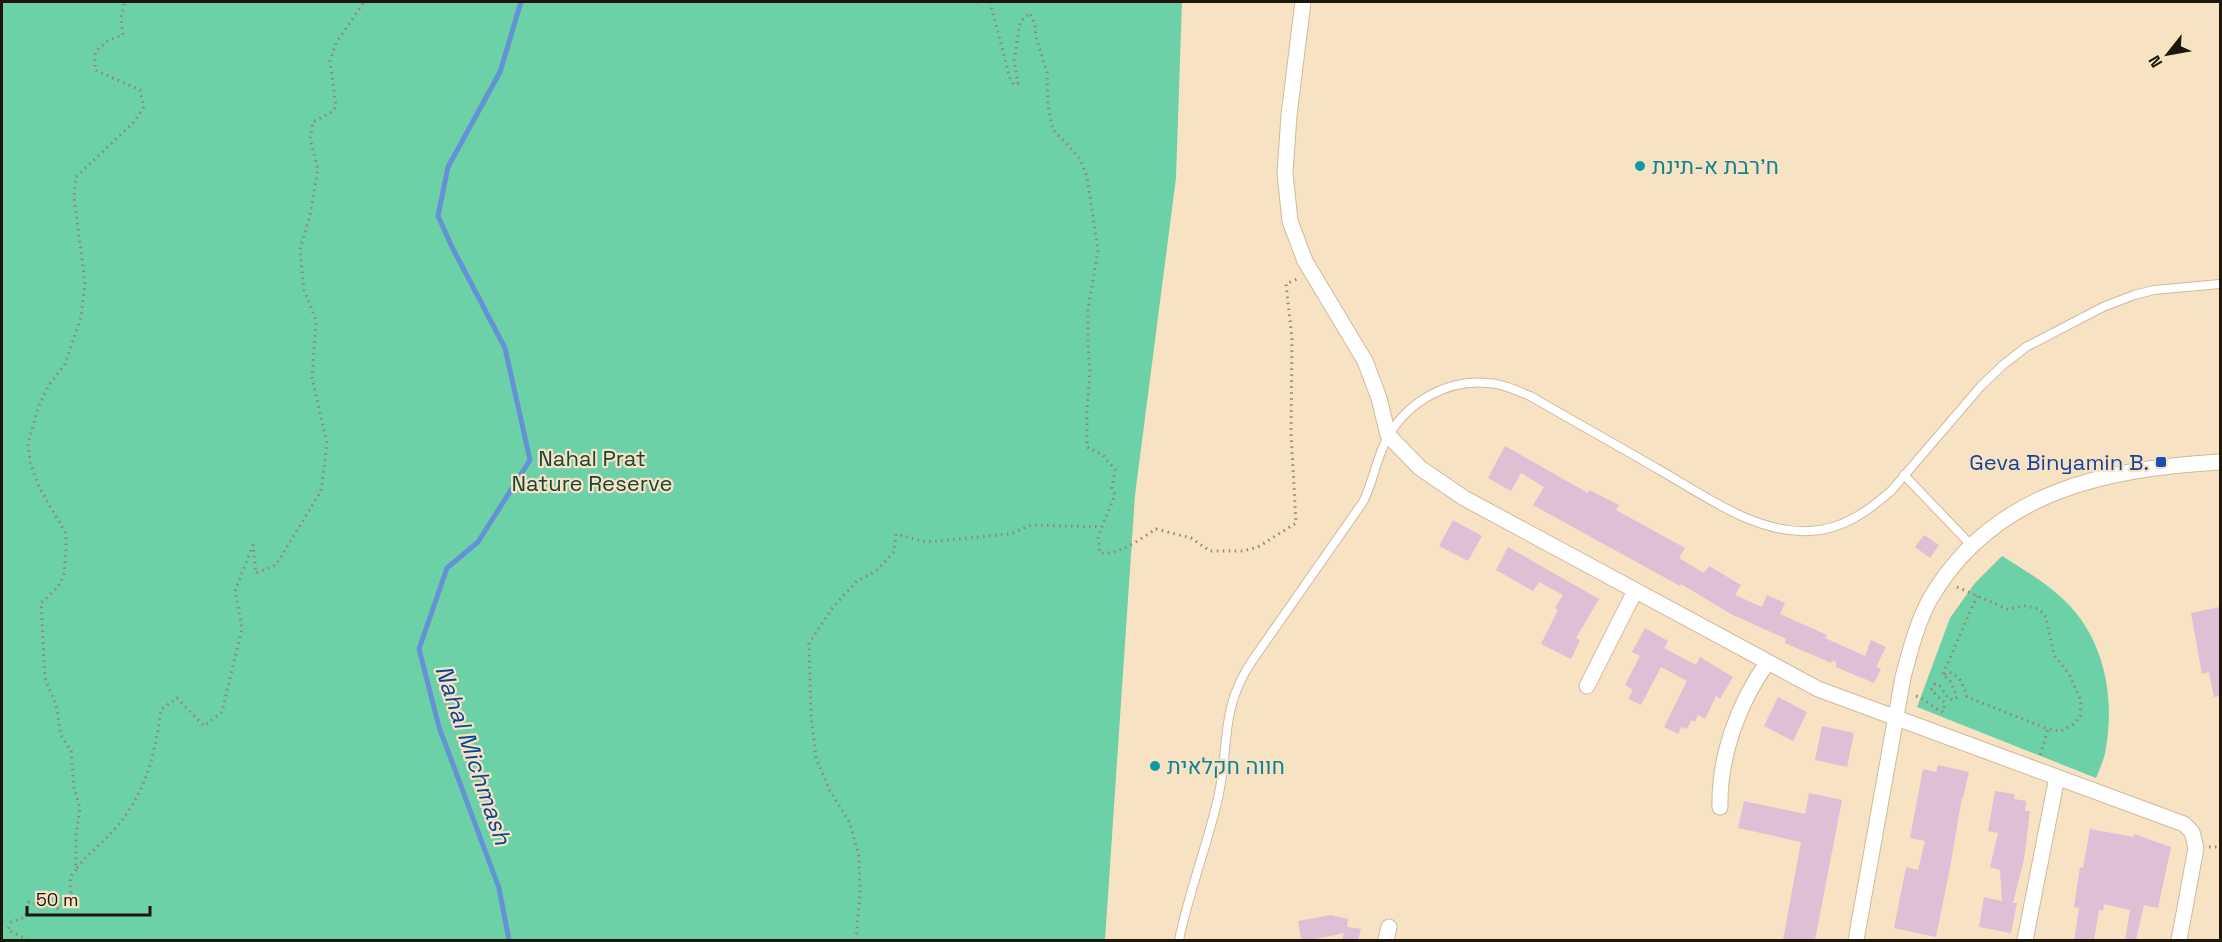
<svg xmlns="http://www.w3.org/2000/svg" width="2222" height="942" font-family="'Space Grotesk',Heebo,sans-serif">
<style>
.green{fill:#6cd1a7}
.lines{fill:none;stroke-linecap:round;stroke-linejoin:round}
.stream{stroke:#6492d7;stroke-width:5}
.building{fill:#ddbfd6}
.lane-casing{stroke:#ceba9c;stroke-width:10}
.street-casing{stroke:#ceba9c;stroke-width:17}
.path{stroke:#948670;stroke-width:3;stroke-dasharray:1.5 4.5;stroke-linecap:butt}
.lane{stroke:#fff;stroke-width:8}
.street{stroke:#fff;stroke-width:15}
.culture-dot{fill:#0f9aa8;stroke:#f7e3c4;stroke-width:2}
.transit-dot{fill:#1a4fb4;stroke:#f7e3c4;stroke-width:2}
.labels{text-anchor:middle;stroke-width:4.5;stroke-linejoin:round;paint-order:stroke}
.culture-label{font-size:22px;fill:#0d838f;stroke:#f7e3c4;text-anchor:start}
.park-label{font-size:22px;fill:#184533;stroke:#f7e3c4}
.transit-label{font-size:22px;fill:#164399;stroke:#f7e3c4;text-anchor:end}
.water-label{font-size:24px;font-style:italic;fill:#084596;stroke:#f7e3c4}
</style>
<rect width="100%" height="100%" fill="#f7e3c4"/>
<g class="green">
<path d="M2,2H1182L1176,178L1135,495L1105,940H2Z"/>
<path d="M2002,556C2024,570 2047,583 2066,602C2104,639 2115,697 2106,747C2105,758 2100,768 2096,778L1917,707L1950,618L1975,583Z"/>
</g>
<g class="lines">
<path class="stream" d="M509,940L499,888L439,727L419,649L447,568L478,542L530,460L505,348L452,247L438,216L448,167L500,72L521,2"/>
</g>
<g class="building">
<path d="M1505,446L1588,493L1589,490L1619,505L1616,510L1685,548L1679,558L1704,573L1709,566L1741,585L1735,595L1762,607L1767,595L1785,603L1780,614L1827,635L1825,638L1865,656L1871,640L1886,647L1876,667L1881,669L1874,683L1836,667V662L1832,661L1831,663L1785,643L1786,639L1731,614L1681,584L1680,586L1533,505L1544,487L1521,473L1511,491L1488,478Z"/>
<path d="M1453,520L1482,536L1468,561L1439,546Z"/>
<path d="M1924,535L1939,545L1930,558L1915,547Z"/>
<path d="M1508,547L1599,599L1576,638L1580,640L1571,659L1541,644L1558,610L1555,608L1563,595L1539,582L1533,591L1496,570Z"/>
<path d="M2220,607V696L2214,697L2209,672L2202,674L2191,613Z"/>
<path d="M1645,628L1668,641L1664,648L1696,665L1700,657L1733,677L1720,699L1716,696L1705,719L1698,715L1695,722L1691,720L1687,729L1681,727L1678,734L1664,727L1687,681L1661,667L1641,705L1628,699L1633,690L1625,685L1640,656L1632,652Z"/>
<path d="M1778,697L1807,712L1793,741L1764,726Z"/>
<path d="M1822,726L1854,733L1847,767L1815,760Z"/>
<path d="M1938,765L1969,772L1963,798L1962,797L1950,868L1936,937L1894,928L1906,867L1918,870L1925,841L1910,838L1923,769L1936,772Z"/>
<path d="M1995,791L2015,794L2014,799L2026,801L2025,811H2030L2024,859L2013,903H2017L2011,933L1979,927L1984,897L2002,901L2000,870L1990,867L1998,833L1988,831Z"/>
<path d="M1809,793L1842,800L1815,940H1783L1801,842L1738,828L1744,801L1805,814Z"/>
<path d="M2090,829L2134,837V834L2171,847L2158,908L2144,905L2136,940H2125L2130,910L2104,904L2103,911L2099,910L2094,940H2074L2079,908L2074,907L2080,867L2083,868Z"/>
<path d="M1331,915L1348,919L1347,927L1361,929L1358,940H1342L1344,933L1311,940H1301L1298,921Z"/>
</g>
<g class="lines">
<g class="lane-casing">
<g id="lane">
<path d="M1904,475L1972,546"/>
<path d="M1179,940C1189,892 1207,846 1218,798C1230,746 1219,710 1252,661L1363,502C1374,481 1376,457 1388,437C1408,401 1448,379 1488,383C1504,384 1518,391 1532,397C1573,421 1615,444 1656,468C1703,494 1754,534 1810,531C1842,530 1868,511 1891,491L1981,386L2003,365L2026,347L2103,307L2134,295L2154,290L2220,284"/>
</g>
</g>
<g class="street-casing">
<g id="street">
<path d="M1303,2L1289,115L1285,173L1290,221L1305,261L1365,361L1379,398L1388,435L1420,468L1464,498L1818,689L2184,824L2192,832L2196,848L2179,940"/>
<path d="M1587,686L1635,591"/>
<path d="M1720,807C1719,756 1738,704 1767,663"/>
<path d="M1386,940L1389,927"/>
<path d="M1856,940L1903,677C1910,651 1917,623 1930,599C1993,491 2105,469 2219,462"/>
<path d="M2025,940L2057,777"/>
</g>
</g>
<g class="path">
<path d="M976,2H978"/>
<path d="M990,2L1010,78L1014,85L1018,83L1014,61L1020,22L1030,13L1035,24L1036,37L1047,72L1048,106L1053,130L1067,144L1080,159L1087,177L1098,250L1088,309V345L1090,371L1087,410V447L1103,455L1115,470L1112,488L1115,495L1098,536L1100,553C1120,555 1140,539 1156,529L1191,538L1210,551H1243L1258,547L1296,523L1291,432L1292,338L1286,284L1297,279"/>
<path d="M1957,587L2007,609L2025,606L2039,609L2046,617L2054,655L2069,674L2081,701L2080,716L2074,724L2061,731L2048,729"/>
<path d="M1943,674L1977,596"/>
<path d="M1916,696C1928,700 1933,709 1943,712L1945,703L1931,690L1935,684L1940,686L1949,699L1954,700L1957,697L1951,682L1943,675L1948,672C1961,675 1963,685 1967,697L2048,729L2040,756"/>
<path d="M2209,847H2220"/>
<path d="M77,868C87,854 101,845 112,832C144,798 155,756 161,710L177,698L204,726L222,712L242,628L235,591L253,545L256,573L276,565L321,491L327,443L312,378L316,320L304,290L300,250L310,215L318,169L310,139L313,122L332,112L336,106L330,61L336,43L364,2"/>
<path d="M28,940L8,930L11,922L25,917L29,902C42,905 45,902 59,909L71,899L70,877L76,870V834L80,808L74,788L71,751L61,735L56,705L45,678L41,603L58,587L64,575L66,552V534L39,487L30,462L28,443L38,408L49,385L65,364L81,317L85,282L74,197L76,177L133,123L144,107L140,90L95,70V52L109,40L123,35L121,17L125,2"/>
<path d="M856,940L860,893L859,856L850,823L830,791L816,758L811,715L809,643L833,607L857,581L876,571L894,552L896,534L926,542L1010,534L1031,525L1101,527"/>
</g>
<use href="#lane" class="lane"/>
<use href="#street" class="street"/>
</g>
<g class="culture-dot">
<circle cx="1640" cy="166" r="6"/>
<circle cx="1155" cy="766" r="6"/>
</g>
<rect class="transit-dot" x="2155" y="456" width="12" height="12" rx="3"/>
<g class="labels">
<g class="culture-label">
<text x="1652" y="174">ח'רבת א-תינת</text>
<text x="1167" y="774">חווה חקלאית</text>
</g>
<g class="park-label">
<text x="592" y="466">Nahal Prat<tspan x="592" dy="25">Nature Reserve</tspan></text>
</g>
<g class="transit-label">
<text x="2149" y="470">Geva Binyamin B.</text>
</g>
<g class="water-label">
<text transform="translate(473 755) rotate(71)" y="8">Nahal Michmash</text>
</g>
</g>
<rect width="2222" height="942" fill="none" stroke="#1d160b" stroke-width="6"/>
<g transform="translate(2168 54) rotate(239)" stroke="#f7e3c4" stroke-width="4.5" paint-order="stroke">
<path d="M0-4.5L10 22L0 15L-10 22Z" fill="#1d160b"/>
<text y="-9" font-size="16" font-weight="bold" text-anchor="middle" fill="#1d160b">N</text>
</g>
<path d="M27 906v9h123v-9" fill="none" stroke="#1d160b" stroke-width="3"/>
<text x="36" y="906" font-size="18" fill="#1d160b" stroke="#f7e3c4" stroke-width="4.5" paint-order="stroke">50 m</text>
</svg>
